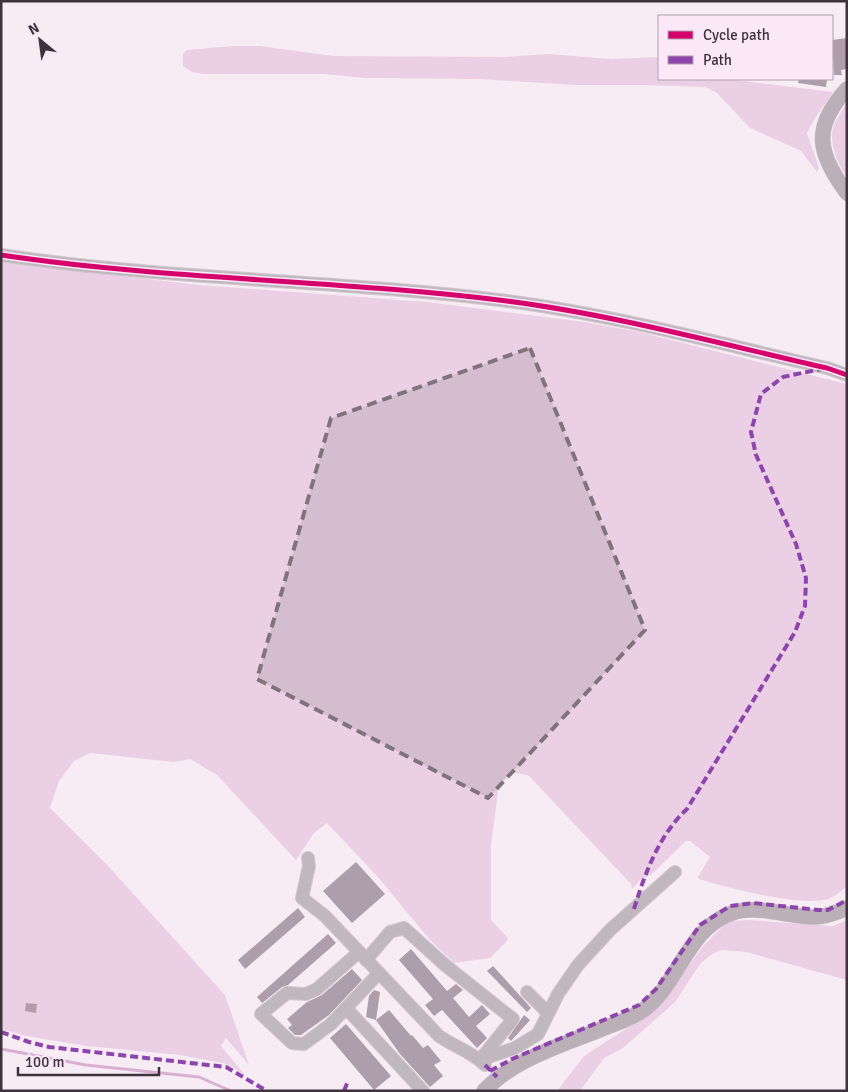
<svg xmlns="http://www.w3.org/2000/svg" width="848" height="1092" font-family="Signika,sans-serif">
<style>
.green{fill:#ebd0e5}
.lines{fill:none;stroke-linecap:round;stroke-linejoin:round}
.stream{stroke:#dab0d2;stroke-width:3}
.building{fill:#ad9eaa}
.minor-casing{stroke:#d1c8ce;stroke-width:14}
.major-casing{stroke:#d1c8ce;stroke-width:16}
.minor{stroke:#c1b7be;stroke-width:12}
.major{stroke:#bbb0b8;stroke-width:15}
.quiet{stroke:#8e44ad;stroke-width:4;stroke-dasharray:8 4;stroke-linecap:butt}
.cycleway-casing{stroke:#fbe8f7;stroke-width:8}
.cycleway{stroke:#d6006c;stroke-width:5}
.marked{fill:#7f737c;fill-opacity:0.2;stroke:#7f737c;stroke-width:4;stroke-dasharray:10 6;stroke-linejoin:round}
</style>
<rect width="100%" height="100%" fill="#f7ecf4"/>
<g class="green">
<path d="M233,46H260L333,56L504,57L548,54L611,59L659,57V79H728L833,92L815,118L807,133L819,168L817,172L801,151L750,128L717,93L705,87L643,85H574L479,79L366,78L324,74H205L192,72L183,66V54L187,50Z"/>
<path d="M847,103V177C838,164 829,145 833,128C835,120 842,111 847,103Z"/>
<path d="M1,262L199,285L427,302L585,322L639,332L847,384V886C841,891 835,897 828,899C799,907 729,888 699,879L698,877L710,857L690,841H686L651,875L640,880L632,889L631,884L529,776L518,773L509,774L499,784L491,845V920L508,938L507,941L490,958L454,963L430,940L377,876L327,823L314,833L296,860L217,775L190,759L174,762L90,753L74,761L59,781L50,808L109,867L225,995L249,1065L226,1038L221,1046L245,1075L227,1064L180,1055L87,1046L26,1036L1,1029Z"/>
<path d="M749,920L833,926L847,920V980L746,952L722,950L712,954L700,964L675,1002L623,1048L604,1058L580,1091H557L584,1056L655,1010L704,945L722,927L729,921Z"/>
</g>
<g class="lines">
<path class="stream" d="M1,1049L86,1065L199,1077L231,1091"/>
</g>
<g class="building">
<path d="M847,38L846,69L841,70L842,75H834L832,40Z"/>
<path d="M799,79H827L826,87L798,83Z"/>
<path d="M356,862L385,894L352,923L323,891Z"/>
<path d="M298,908L305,917L245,969L238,960Z"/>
<path d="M328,934L336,943L288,985L282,987L262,1003L257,997Z"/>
<path d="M411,949L447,991L456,984L463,990L453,998L469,1017L482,1005L490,1014L476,1026L487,1038L477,1048L442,1010L434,1016L425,1005L433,999L399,960Z"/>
<path d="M493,966L531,1008L527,1012L487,971Z"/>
<path d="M352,969L362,980L329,1015L301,1035H295L288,1028L292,1025L287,1019L307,1002L322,995Z"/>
<path d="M374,990L380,992L376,1020L389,1010L411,1036L412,1035L423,1048L428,1045L441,1061L434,1065L443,1076L430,1087L400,1054L376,1020L366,1017L369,996Z"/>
<path d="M26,1003L37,1004L36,1013L25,1011Z"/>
<path d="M524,1015L530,1020L511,1041L508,1038Z"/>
<path d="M346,1024L391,1076L374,1090L330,1038Z"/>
</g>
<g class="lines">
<g class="minor-casing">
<g id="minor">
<path d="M1,255C169,280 339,280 507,301C615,315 721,344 827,368L847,375"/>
<path d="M308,858L309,866L302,898L325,916L439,1036C455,1047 472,1052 485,1065"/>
<path d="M359,952L317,989L306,994L287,993L261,1014L292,1043L304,1044L331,1024L379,973"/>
<path d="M366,960L390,932L404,928L445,965L513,1019L480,1060L515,1048L538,1034L558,994L578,965L610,930L675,872"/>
<path d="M527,992L548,1013"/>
<path d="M346,1008L423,1091"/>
</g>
</g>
<g class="major-casing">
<g id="major">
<path d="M847,89C812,127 817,153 847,193"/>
<path d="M484,1091C515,1058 563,1045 604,1028C617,1023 633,1018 645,1009C680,981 687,929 732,913C758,904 787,917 814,917C826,917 836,913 847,908"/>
</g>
</g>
<use href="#minor" class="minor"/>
<use href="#major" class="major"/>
<g class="quiet">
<path d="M634,909C645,873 659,835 687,809L795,632L805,606L806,578L796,544L756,455L751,432L761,394L783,377L821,369"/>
<path d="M1,1032L29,1042L49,1047L226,1067L267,1091"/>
<path d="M485,1065L497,1077"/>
<path d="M490,1071L512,1059L639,1005L656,989L700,925L730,906L753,903L818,910H828L847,900"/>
<path d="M344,1091L348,1081"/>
</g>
<g class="cycleway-casing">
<path id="cycleway" d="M1,255C169,280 339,280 507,301C615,315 721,344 827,368L847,375"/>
</g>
<use href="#cycleway" class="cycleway"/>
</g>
<path class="marked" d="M530,348L645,630L488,798L257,679L331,418Z"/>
<rect width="848" height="1092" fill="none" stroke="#3e323c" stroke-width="5"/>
<rect x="658" y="15" width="175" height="65" fill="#fbe8f7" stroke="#af9fac"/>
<rect x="668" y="31" width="25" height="8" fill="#d6006c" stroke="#af9fac"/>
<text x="703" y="40" font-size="15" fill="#3e323c">Cycle path</text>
<rect x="668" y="56" width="25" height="8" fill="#8e44ad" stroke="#af9fac"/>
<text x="703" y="65" font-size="15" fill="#3e323c">Path</text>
<g transform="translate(40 40) rotate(331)" stroke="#fbe8f7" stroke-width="4" paint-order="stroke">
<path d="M0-4L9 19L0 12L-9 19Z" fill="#3e323c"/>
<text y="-8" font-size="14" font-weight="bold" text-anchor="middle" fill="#3e323c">N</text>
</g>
<path d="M18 1067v8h141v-8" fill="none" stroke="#3e323c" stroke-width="2.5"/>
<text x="25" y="1067" font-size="15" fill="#3e323c" stroke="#fbe8f7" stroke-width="4" paint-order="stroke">100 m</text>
</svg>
